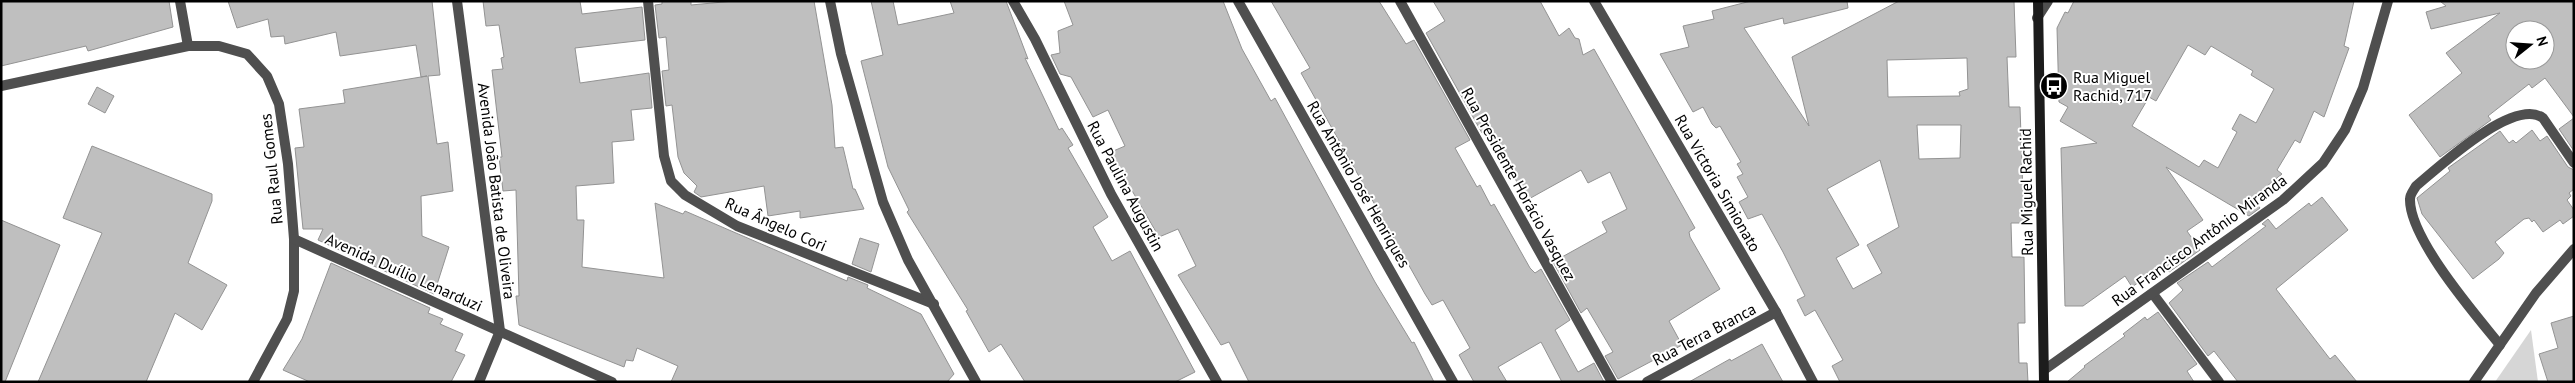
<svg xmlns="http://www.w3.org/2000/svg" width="2575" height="383" font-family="'PT Sans',sans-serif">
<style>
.green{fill:#d6d6d6}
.building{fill:#bfbfbf;stroke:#939393;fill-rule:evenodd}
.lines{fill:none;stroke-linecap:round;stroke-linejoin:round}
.minor{stroke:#4f4f4f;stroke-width:10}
.secondary{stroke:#1c1c1c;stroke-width:10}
.labels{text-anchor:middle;stroke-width:4;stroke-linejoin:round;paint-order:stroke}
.poi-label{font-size:16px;fill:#000;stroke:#fff;text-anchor:start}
.street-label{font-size:16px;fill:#000;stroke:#fff}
</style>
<rect width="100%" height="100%" fill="#fff"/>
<path class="green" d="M2531,330L2538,382H2495Z"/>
<g class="building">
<path d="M1,1H169L173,27L88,51L86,46L1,66Z"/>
<path d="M228,1H432L440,75L428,76L437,144L448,142L453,191L421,196L422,236L449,247L434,294L318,240L323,229H303L295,148L304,147L299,109L345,103L343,90L427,76L421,77L416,45L340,56L336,32L285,44L284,36L271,37L268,19L237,28Z"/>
<path d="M483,1H580L582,14L642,7L645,40L575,48L580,83L649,73L652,108L631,110L634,140L612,142L614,183L576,186L577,220H584L582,267L664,278L655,203L683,214L685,211L847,281L848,277L868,285L867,288L921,314L954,374L947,382H671L678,366L637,348L633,361L626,360L624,367L519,325L516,296H519L516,190L503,191L499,157H502L492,70L503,69L501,58L504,57L499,25L486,26Z"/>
<path d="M662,1H691V5L734,1H814L832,105L835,148L843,147L853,189H855L864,209L800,218V211L768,216L764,186L701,197L694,192L697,186L684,173L678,157L672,105L666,106L662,71L669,70L666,37L659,38L655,5L662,4Z"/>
<path d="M871,1H893L898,25L954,13L950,1H1006L1028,59L1025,58L1059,130L1062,128L1073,145L1068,148L1108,217L1093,227L1112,261L1130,251L1195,372L1175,382H1025L1001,344L989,352L966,311L968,310L907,212L909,210L888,167L861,61L883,55Z"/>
<path d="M1064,1H1223L1242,49L1271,101L1275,98L1375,282L1412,343L1414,342L1434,382H1249L1229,342L1221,345L1178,275L1196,266L1178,229L1159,237L1120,170L1111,152L1125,146L1108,110L1093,117L1071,77L1060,74L1051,55L1060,53L1058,31L1073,25Z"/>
<path d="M1271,1H1379L1406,44L1414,40L1470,140L1455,148L1477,187L1480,185L1491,206L1494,204L1530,268L1535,273L1541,269L1570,320L1555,330L1578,372L1594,363L1604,382H1562L1541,342L1498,367L1507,382H1474L1459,355L1470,348L1443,300L1432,305L1425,294L1301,73L1310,68Z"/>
<path d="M1433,1H1540L1559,36L1569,28L1575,38L1579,39L1583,55L1594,49L1695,228L1689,232L1690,237L1720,289L1669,321L1682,345L1618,379L1605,356L1613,352L1587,308L1581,313L1553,262L1607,232L1602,222L1627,209L1610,172L1588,183L1581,170L1527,200L1488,130L1482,133L1426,33L1445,21Z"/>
<path d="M1751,1H1847L1848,8L1784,24L1783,18L1744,28L1809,126L1792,57L1899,1H2014L2016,57H2007L2009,107H2020L2024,223H2011L2012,257H2024L2025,323H2018L2019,363H2027L2028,382H1840L1832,366L1843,360L1815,310L1805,316L1797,300L1805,296L1783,252L1762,214L1748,219L1739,202L1748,197L1737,177L1743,174L1737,164L1741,162L1720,126L1716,128L1712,124L1703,107L1693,112L1660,54L1689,47L1683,26L1714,19L1712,11ZM1967,58L1968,89L1959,92L1960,96L1888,97L1887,60ZM1917,125H1961L1960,158L1919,159ZM1880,160L1899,227L1867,245L1882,273L1853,289L1836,258L1859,245L1827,189Z"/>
<path d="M2074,1H2354L2344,46L2349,48L2324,117L2314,111L2300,143L2295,140L2277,170L2282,174L2252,198L2260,208L2249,216L2166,167L2203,220L2187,231L2200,250L2169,272L2163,265L2132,287L2125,276L2083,306H2065L2061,148L2097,143L2060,121L2068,107L2059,102L2057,28L2065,12L2068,13ZM2188,45L2205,55L2211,46L2253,71L2251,75L2274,89L2256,123L2240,114L2232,129L2237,132L2218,168L2204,160L2199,167L2132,126L2149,97L2156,101Z"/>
<path d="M2440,1H2574V117L2545,78L2532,88L2529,84L2488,116L2491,120L2440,157L2409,115L2462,73L2446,53L2500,13L2431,29L2426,12L2446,6ZM2515,30H2545V60H2515Z"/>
<path d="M97,87L114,96L105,113L88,104Z"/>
<path d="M2574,118V151L2559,129Z"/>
<path d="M2532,130L2540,141L2547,136L2568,167L2574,170V189L2569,193L2571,196L2567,200L2574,210V216L2563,224L2560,220L2543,232L2534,220L2532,222L2529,218L2524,219L2495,242L2504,253L2499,259L2473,279L2422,214L2417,198L2450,171L2448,168L2500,131L2509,143L2513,140L2516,143Z"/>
<path d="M92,146L212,194V201L188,263L227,285L202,330L175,313L146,382H38L102,233L63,218Z"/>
<path d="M2322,197L2348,230L2276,289L2330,359L2335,355L2357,382H2238L2214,351L2208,356L2169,303L2183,290L2177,283L2208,262L2212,267L2266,226L2262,224L2268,219L2276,229L2309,203L2311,206Z"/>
<path d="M1,220L60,245L5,382H1Z"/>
<path d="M860,238L879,244L871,272L852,264Z"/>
<path d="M331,263L430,308L428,313L443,319L440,324L463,334L455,351L465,355L451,382H310L283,370L302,339Z"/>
<path d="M2158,312L2197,364L2187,371L2194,382H2067L2085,367L2084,366L2125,336L2123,334L2145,317L2147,320Z"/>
<path d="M2574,316V382H2548L2539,354L2558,348L2551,323Z"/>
<path d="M1762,344L1783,382H1689L1730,359L1731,361Z"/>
</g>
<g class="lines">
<g class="minor">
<path d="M180,1L188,46"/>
<path d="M457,1L500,331L479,382"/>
<path d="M648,1L664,156L671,181L685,195L737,226L934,304"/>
<path d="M830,1L841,54L883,202L908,260L976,382"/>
<path d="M1013,1L1035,39L1111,194L1217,382"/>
<path d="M1238,1L1453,382"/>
<path d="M1400,1L1612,382"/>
<path d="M1594,1L1776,312L1813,382"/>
<path d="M2037,18L2048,1"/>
<path d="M1,86L188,46H219L247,54L267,76L279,104L288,164L294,239V291L287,319L253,382"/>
<path d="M294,239L612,382"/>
<path d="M2153,294L2219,382"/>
<path d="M2500,345C2475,314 2409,238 2410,199C2410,194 2414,190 2416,186C2440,166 2514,97 2543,118L2574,163"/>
<path d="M2044,370L2283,200L2323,163L2345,130L2363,88L2388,1"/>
<path d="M1647,382L1776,312"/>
<path d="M2474,382L2536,293L2574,249"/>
</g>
<path class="secondary" d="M2038,1L2044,382"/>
</g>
<defs>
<g id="bus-disc" transform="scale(1.4375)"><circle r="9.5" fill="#000" stroke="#fff"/><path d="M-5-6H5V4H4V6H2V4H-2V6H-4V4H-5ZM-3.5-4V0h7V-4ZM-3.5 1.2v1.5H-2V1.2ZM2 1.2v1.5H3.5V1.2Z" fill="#fff"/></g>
</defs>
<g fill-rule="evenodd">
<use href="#bus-disc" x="2054" y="86"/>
</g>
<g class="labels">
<g class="poi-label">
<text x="2073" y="83">Rua Miguel<tspan x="2073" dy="18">Rachid, 717</tspan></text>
</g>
<g class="street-label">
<text transform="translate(271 169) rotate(-96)" y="6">Rua Raul Gomes</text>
<text transform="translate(1718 183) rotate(60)" y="6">Rua Victoria Simionato</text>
<text transform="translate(1359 184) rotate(60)" y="6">Rua Antônio José Henriques</text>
<text transform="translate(1519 184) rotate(61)" y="6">Rua Presidente Horácio Vasquez</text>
<text transform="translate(1126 186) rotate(62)" y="6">Rua Paulina Augustin</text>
<text transform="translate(497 191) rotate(83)" y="6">Avenida João Batista de Oliveira</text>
<text transform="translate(2026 192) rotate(-91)" y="6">Rua Miguel Rachid</text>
<text transform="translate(776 224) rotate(24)" y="6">Rua Ângelo Cori</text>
<text transform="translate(2199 240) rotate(-36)" y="6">Rua Francisco Antônio Miranda</text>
<text transform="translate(404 272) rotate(24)" y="6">Avenida Duílio Lenarduzi</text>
<text transform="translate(1704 334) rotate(-28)" y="6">Rua Terra Branca</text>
</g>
</g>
<rect width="2575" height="383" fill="none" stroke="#000000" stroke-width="5"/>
<g transform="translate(2530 45) rotate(73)"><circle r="24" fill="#ffffff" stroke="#999999"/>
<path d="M0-4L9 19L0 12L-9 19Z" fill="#000000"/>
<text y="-8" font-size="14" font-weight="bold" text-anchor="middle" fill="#000000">N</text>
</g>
</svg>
